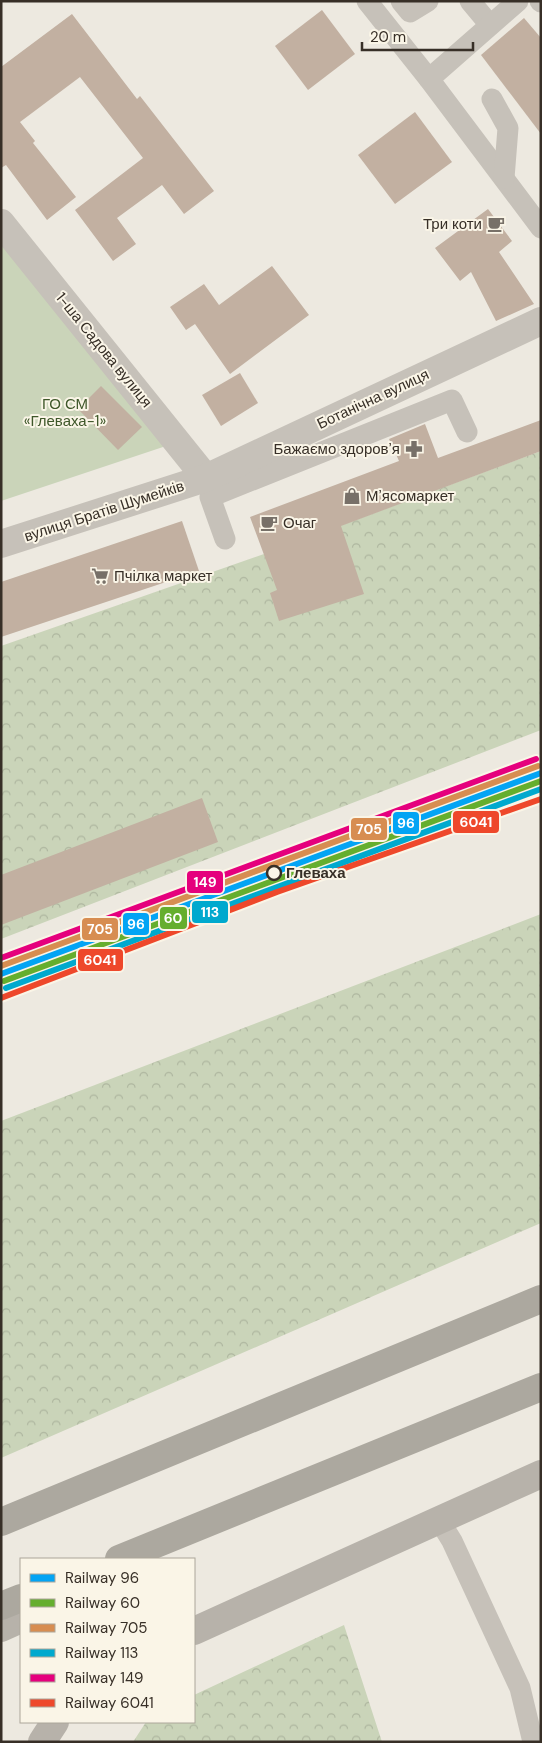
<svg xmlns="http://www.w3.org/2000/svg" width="542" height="1743" font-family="'DM Sans',sans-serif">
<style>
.green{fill:#cad4b9}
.forest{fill:url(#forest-crowns)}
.building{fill:#c2b0a1}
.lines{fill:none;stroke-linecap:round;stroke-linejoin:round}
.lane{stroke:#c6c1b9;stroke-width:21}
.street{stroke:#c6c1b9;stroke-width:28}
.secondary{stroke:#b7b2aa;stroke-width:28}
.highway{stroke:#aca89f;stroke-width:28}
.rail-1-casing{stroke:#faf5e7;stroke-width:10}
.rail-2-casing{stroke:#faf5e7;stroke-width:10}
.rail-3-casing{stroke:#faf5e7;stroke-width:10}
.rail-4-casing{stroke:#faf5e7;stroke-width:10}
.rail-5-casing{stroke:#faf5e7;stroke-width:10}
.rail-6-casing{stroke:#faf5e7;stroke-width:10}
.rail-1{stroke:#03a4f4;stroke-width:6}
.rail-2{stroke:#65ae2e;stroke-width:6}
.rail-3{stroke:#d78d51;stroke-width:6}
.rail-4{stroke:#00a9ce;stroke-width:6}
.rail-5{stroke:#e5007d;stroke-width:6}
.rail-6{stroke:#ee482b;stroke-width:6}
.stop-dot{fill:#faf5e7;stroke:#372f27;stroke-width:2.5}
.labels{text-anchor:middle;stroke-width:4;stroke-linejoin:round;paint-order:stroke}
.poi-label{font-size:15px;fill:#372f27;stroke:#faf5e7;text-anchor:start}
.street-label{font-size:15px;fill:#372f27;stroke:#faf5e7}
.park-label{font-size:15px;fill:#3e5729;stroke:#faf5e7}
.stop-label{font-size:15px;font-weight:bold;fill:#372f27;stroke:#faf5e7;text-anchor:start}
.line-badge{stroke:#faf5e7;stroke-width:2}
.badge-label{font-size:14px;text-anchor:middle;font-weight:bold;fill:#fff}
</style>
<defs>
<pattern id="forest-crowns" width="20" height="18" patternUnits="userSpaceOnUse" patternTransform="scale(1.25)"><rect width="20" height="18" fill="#cad4b9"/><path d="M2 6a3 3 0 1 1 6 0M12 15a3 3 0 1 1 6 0" fill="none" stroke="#aeb69f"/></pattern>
</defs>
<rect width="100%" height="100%" fill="#ede9e0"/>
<path class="green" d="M1,231L172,444L1,501Z"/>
<g class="forest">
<path d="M541,451V730L1,939V646L264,554Z"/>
<path d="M541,914V1223L1,1458V1121Z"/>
<path d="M344,1625L382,1742H133L146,1722H194V1695Z"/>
</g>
<g class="building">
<path d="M322,10L355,54L308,90L275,46Z"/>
<path d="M72,14L137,99L140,96L214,191L184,214L162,185L117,218L136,244L113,261L75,210L143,158L80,77L20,122L35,141L33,143L76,197L47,220L6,165L1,168V67Z"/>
<path d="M524,18L541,38V134L481,55Z"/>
<path d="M415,112L452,162L395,204L358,155Z"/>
<path d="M488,209L512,241L499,252L534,304L496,321L471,272L460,281L435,248Z"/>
<path d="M272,266L309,315L230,374L195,324L186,330L170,307L204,284L219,305Z"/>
<path d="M240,373L258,403L221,426L202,395Z"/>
<path d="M101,386L142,427L118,450L78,409Z"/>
<path d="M541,420V451L341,526L364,594L279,621L270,593L277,590L250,517L399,461L389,439L425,424L438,458Z"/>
<path d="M182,521L199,571L1,637V582Z"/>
<path d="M202,798L218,842L1,925V875Z"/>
</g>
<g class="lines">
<g class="lane">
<path d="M367,1L429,79"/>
<path d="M401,1L410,12L428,1"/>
<path d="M470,1L490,25"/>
<path d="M518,1L429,79L541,228"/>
<path d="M540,1L541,2"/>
<path d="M492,99L508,128L504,178"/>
<path d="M225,539L210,497L452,400L467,432"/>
<path d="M439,1520L452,1541L520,1688L533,1742"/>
</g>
<g class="street">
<path d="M1,223L206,478"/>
<path d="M1,544L206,478L541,321"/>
</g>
<g class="secondary">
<path d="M1,1628L21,1619"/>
<path d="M194,1631L541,1474"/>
<path d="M42,1742L55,1722"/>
</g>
<g class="highway">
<path d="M1,1522L541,1299"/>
<path d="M119,1559L541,1387"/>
<path d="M1,1606L21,1598"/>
</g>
<g class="rail-1-casing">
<path id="rail-1" d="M1,974L541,773"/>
</g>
<g class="rail-2-casing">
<path id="rail-2" d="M4,981L541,781"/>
</g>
<g class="rail-3-casing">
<path id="rail-3" d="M1,966L538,766"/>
</g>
<g class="rail-4-casing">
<path id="rail-4" d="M6,988L541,789"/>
</g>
<g class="rail-5-casing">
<path id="rail-5" d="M1,958L536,759"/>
</g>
<g class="rail-6-casing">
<path id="rail-6" d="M1,998L277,892L541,799"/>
</g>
<use href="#rail-1" class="rail-1"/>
<use href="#rail-2" class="rail-2"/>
<use href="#rail-3" class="rail-3"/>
<use href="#rail-4" class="rail-4"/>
<use href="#rail-5" class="rail-5"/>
<use href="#rail-6" class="rail-6"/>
</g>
<defs>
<g id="cafe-bare" transform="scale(1.35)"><path d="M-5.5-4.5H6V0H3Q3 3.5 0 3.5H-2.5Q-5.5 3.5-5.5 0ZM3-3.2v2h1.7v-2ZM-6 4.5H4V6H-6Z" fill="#777068" stroke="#faf5e7" stroke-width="2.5" paint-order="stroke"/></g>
<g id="pharmacy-bare" transform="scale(1.35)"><path d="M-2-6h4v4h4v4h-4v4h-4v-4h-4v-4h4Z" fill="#777068" stroke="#faf5e7" stroke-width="2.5" paint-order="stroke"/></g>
<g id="shop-bare" transform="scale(1.35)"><path d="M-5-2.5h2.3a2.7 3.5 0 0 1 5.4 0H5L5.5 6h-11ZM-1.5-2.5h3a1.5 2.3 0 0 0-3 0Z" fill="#777068" stroke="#faf5e7" stroke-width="2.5" paint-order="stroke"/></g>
<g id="supermarket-bare" transform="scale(1.35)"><path d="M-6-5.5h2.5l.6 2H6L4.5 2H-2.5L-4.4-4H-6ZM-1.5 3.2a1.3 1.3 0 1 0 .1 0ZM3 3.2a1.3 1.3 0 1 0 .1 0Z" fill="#777068" stroke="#faf5e7" stroke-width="2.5" paint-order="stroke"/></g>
</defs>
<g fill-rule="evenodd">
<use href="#cafe-bare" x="496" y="224"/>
<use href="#pharmacy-bare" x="414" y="449"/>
<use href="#shop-bare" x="352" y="496"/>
<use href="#cafe-bare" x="269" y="523"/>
<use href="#supermarket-bare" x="100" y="576"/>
</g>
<circle class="stop-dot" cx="274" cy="873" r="7"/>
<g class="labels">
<g class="poi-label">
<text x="482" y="229" text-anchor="end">Три коти</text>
<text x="400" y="454" text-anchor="end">Бажаємо здоровʼя</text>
<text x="366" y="501">Мʼясомаркет</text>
<text x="283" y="528">Очаг</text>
<text x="114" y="581">Пчілка маркет</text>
</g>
<g class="street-label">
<text transform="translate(104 350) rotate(51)" y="5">1-ша Садова вулиця</text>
<text transform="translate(373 399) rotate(-25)" y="5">Ботанічна вулиця</text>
<text transform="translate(104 511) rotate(-18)" y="5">вулиця Братів Шумейків</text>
</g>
<g class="park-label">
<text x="65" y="409">ГО СМ<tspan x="65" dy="17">«Глеваха-1»</tspan></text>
</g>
<g class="stop-label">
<text x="286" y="878">Глеваха</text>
</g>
</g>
<g class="line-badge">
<rect x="452" y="810" width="48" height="24" rx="5" fill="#ee482b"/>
<rect x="392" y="811" width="28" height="24" rx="5" fill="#03a4f4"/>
<rect x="350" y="817" width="38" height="24" rx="5" fill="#d78d51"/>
<rect x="186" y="870" width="38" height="24" rx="5" fill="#e5007d"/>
<rect x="191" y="900" width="38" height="24" rx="5" fill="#00a9ce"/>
<rect x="159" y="906" width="29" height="24" rx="5" fill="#65ae2e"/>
<rect x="122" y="912" width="28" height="24" rx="5" fill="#03a4f4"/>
<rect x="81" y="917" width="38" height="24" rx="5" fill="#d78d51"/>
<rect x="77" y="948" width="47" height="24" rx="5" fill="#ee482b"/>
</g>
<g class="badge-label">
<text x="476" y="827">6041</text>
<text x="406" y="828">96</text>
<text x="369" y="834">705</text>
<text x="205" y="887">149</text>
<text x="210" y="917">113</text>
<text x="173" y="923">60</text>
<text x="136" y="929">96</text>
<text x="100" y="934">705</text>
<text x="100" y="965">6041</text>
</g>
<rect width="542" height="1743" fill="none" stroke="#372f27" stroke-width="5"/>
<rect x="20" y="1558" width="175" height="165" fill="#faf5e7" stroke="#aca69a"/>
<rect x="30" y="1574" width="25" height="8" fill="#03a4f4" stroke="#aca69a"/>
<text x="65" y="1583" font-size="15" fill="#372f27">Railway 96</text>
<rect x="30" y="1599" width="25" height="8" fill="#65ae2e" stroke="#aca69a"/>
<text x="65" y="1608" font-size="15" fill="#372f27">Railway 60</text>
<rect x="30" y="1624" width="25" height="8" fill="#d78d51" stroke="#aca69a"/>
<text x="65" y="1633" font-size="15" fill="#372f27">Railway 705</text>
<rect x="30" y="1649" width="25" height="8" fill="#00a9ce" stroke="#aca69a"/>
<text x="65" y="1658" font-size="15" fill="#372f27">Railway 113</text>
<rect x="30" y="1674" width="25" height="8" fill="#e5007d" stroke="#aca69a"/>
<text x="65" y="1683" font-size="15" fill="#372f27">Railway 149</text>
<rect x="30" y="1699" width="25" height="8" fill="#ee482b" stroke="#aca69a"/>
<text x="65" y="1708" font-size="15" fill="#372f27">Railway 6041</text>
<path d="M362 42v8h111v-8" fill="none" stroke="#372f27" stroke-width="2.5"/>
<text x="370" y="42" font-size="15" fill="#372f27" stroke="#faf5e7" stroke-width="4" paint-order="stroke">20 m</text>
</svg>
